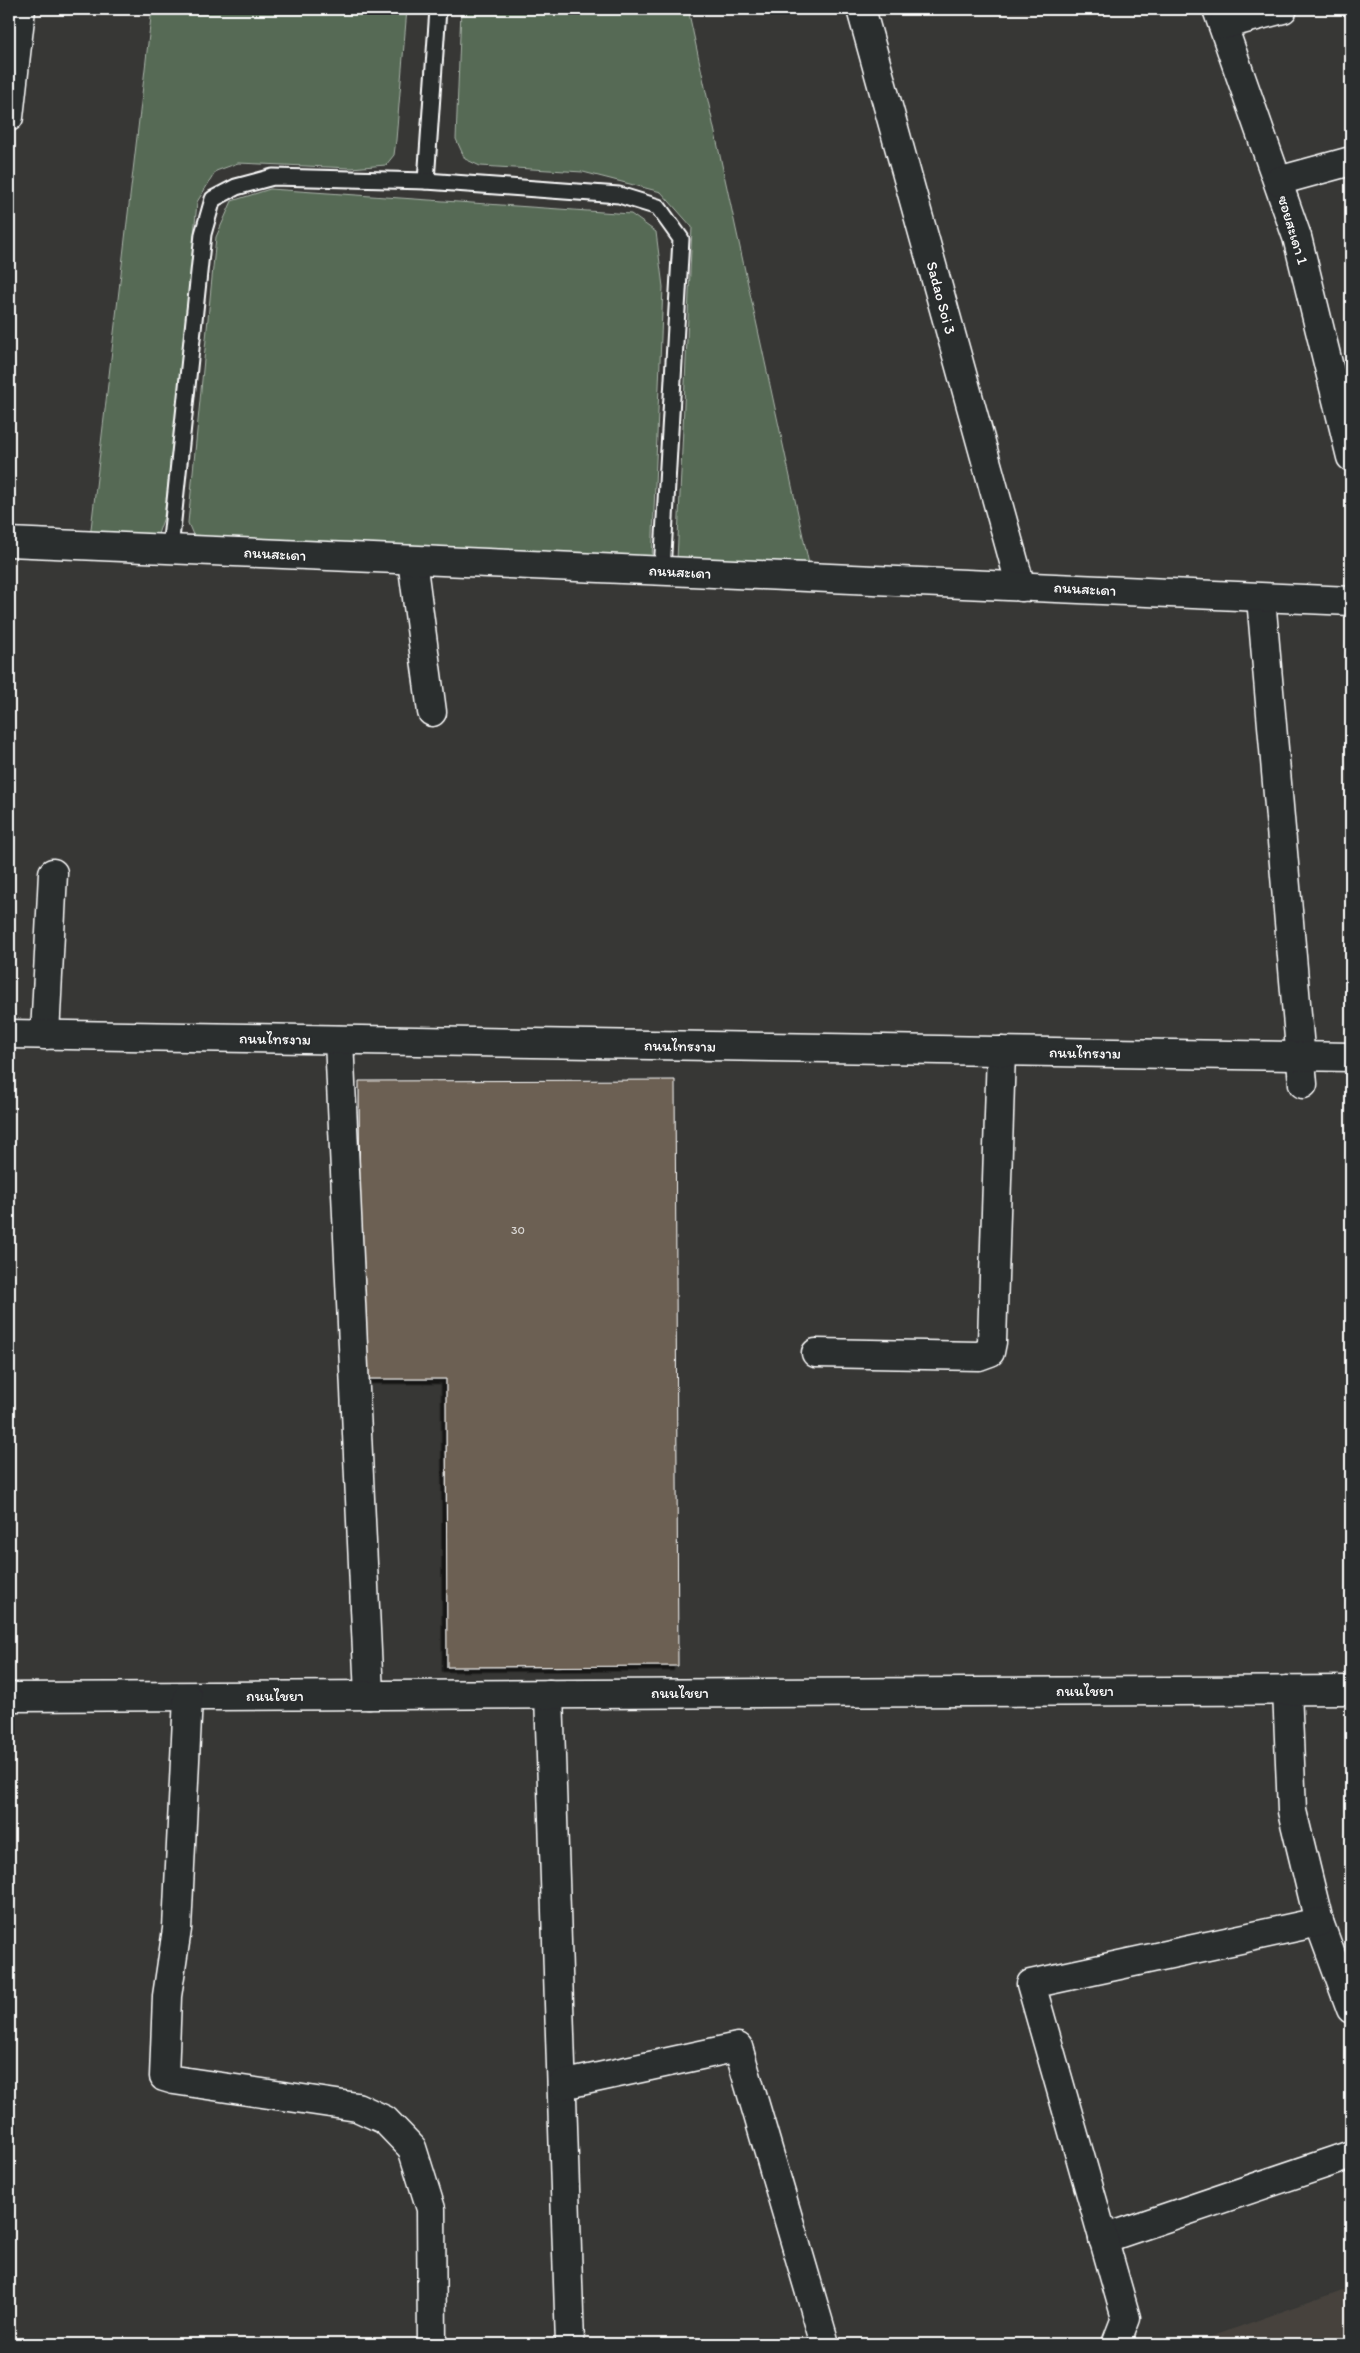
<svg xmlns="http://www.w3.org/2000/svg" width="1360" height="2353" font-family="Itim,'Playpen Sans Thai',sans-serif">
<style>
.built{fill:#47433e}
.green{fill:#566a55;stroke:#aab4aa}
.building{fill:#6c6053;stroke:#fff;filter:url(#shadow)}
.lines{fill:none;stroke-linecap:round;stroke-linejoin:round}
.service-casing{stroke:#fff;stroke-width:19}
.minor-casing{stroke:#fff;stroke-width:31}
.tertiary-casing{stroke:#fff;stroke-width:31}
.service{stroke:#2a2d2e;stroke-width:15}
.minor{stroke:#2a2d2e;stroke-width:28}
.tertiary{stroke:#2a2d2e;stroke-width:28}
.labels{text-anchor:middle;stroke-width:4;stroke-linejoin:round;paint-order:stroke}
.number-label{font-size:12px;fill:#dad7d4}
.street-label{font-size:15px;fill:#fff;stroke:#2a2d2e}
</style>
<defs>
<filter id="shadow"><feDropShadow dx="-4.5" dy="4.5" stdDeviation="0" flood-color="#0009"/></filter>
</defs>
<rect width="100%" height="100%" fill="#373735"/>
<filter id="ink" filterUnits="userSpaceOnUse"><feTurbulence type="fractalNoise" baseFrequency=".02" numOctaves="2"/><feDisplacementMap in="SourceGraphic" scale="10" xChannelSelector="R" yChannelSelector="G"/><feConvolveMatrix kernelMatrix="1 2 1 2 8 2 1 2 1" color-interpolation-filters="sRGB"/></filter>
<g filter="url(#ink)">
<path class="built" d="M1351,2287V2344H1191Z"/>
<g class="green">
<path d="M152,9H407L396,140L394,155L386,165L351,168L238,163L216,171L197,202L182,368L164,517L153,548L89,546Z"/>
<path d="M461,9H688L809,564L677,561L692,227L661,192L583,172L480,166L465,159L456,139Z"/>
<path d="M270,189L631,214L656,232L663,287L652,560L199,549L188,523L216,237L232,201Z"/>
</g>
<path class="building" d="M675,1080L678,1666L447,1667L446,1379H361L359,1081Z"/>
<g class="lines">
<g class="service-casing">
<g id="service">
<path d="M426,181L438,9"/>
<path d="M170,549L203,234L213,199L236,187L273,177L426,181L619,195L658,207L681,239L662,571"/>
</g>
</g>
<g class="minor-casing">
<g id="minor">
<path d="M861,9L1021,587"/>
<path d="M1217,9L1297,237L1351,457"/>
<path d="M1223,25L1283,9"/>
<path d="M9,117L21,9"/>
<path d="M1278,181L1351,161"/>
<path d="M412,560L432,712"/>
<path d="M1261,598L1303,1084"/>
<path d="M45,1035L53,873"/>
<path d="M339,1040L369,1695"/>
<path d="M816,1353L979,1356L990,1352L992,1342L1001,1051"/>
<path d="M1287,1690L1292,1811L1319,1922L1351,2009"/>
<path d="M549,1694L570,2344"/>
<path d="M9,1697L1351,1690"/>
<path d="M188,1697L177,1929L167,1996L164,2077L174,2080L357,2107L385,2120L412,2148L431,2209L432,2344"/>
<path d="M562,2085L738,2047L825,2344"/>
<path d="M1103,2239L1351,2155"/>
<path d="M1116,2344L1126,2318L1031,1984L1319,1922"/>
</g>
</g>
<g class="tertiary-casing">
<g id="tertiary">
<path d="M9,542L1351,601"/>
<path d="M9,1034L1351,1057"/>
</g>
</g>
<use href="#service" class="service"/>
<use href="#minor" class="minor"/>
<use href="#tertiary" class="tertiary"/>
</g>
</g>
<g class="labels">
<g class="number-label">
<text x="518" y="1234">30</text>
</g>
<g class="street-label">
<text transform="translate(1293 230) rotate(73)" y="5">ซอยสะเดา 1</text>
<text transform="translate(941 298) rotate(75)" y="5">Sadao Soi 3</text>
<text transform="translate(275 554) rotate(3)" y="5">ถนนสะเดา</text>
<text transform="translate(680 572) rotate(3)" y="5">ถนนสะเดา</text>
<text transform="translate(1085 589) rotate(3)" y="5">ถนนสะเดา</text>
<text transform="translate(275 1039) rotate(1)" y="5">ถนนไทรงาม</text>
<text transform="translate(680 1046) rotate(1)" y="5">ถนนไทรงาม</text>
<text transform="translate(1085 1053) rotate(1)" y="5">ถนนไทรงาม</text>
<text x="1085" y="1696">ถนนไชยา</text>
<text x="680" y="1698">ถนนไชยา</text>
<text x="275" y="1701">ถนนไชยา</text>
</g>
</g>
<rect width="1360" height="2353" fill="none" stroke="#2a2d2e" stroke-width="30"/>
<rect x="15" y="15" width="1330" height="2323" fill="none" stroke="#fff" stroke-width="2" filter="url(#ink)"/>
</svg>
